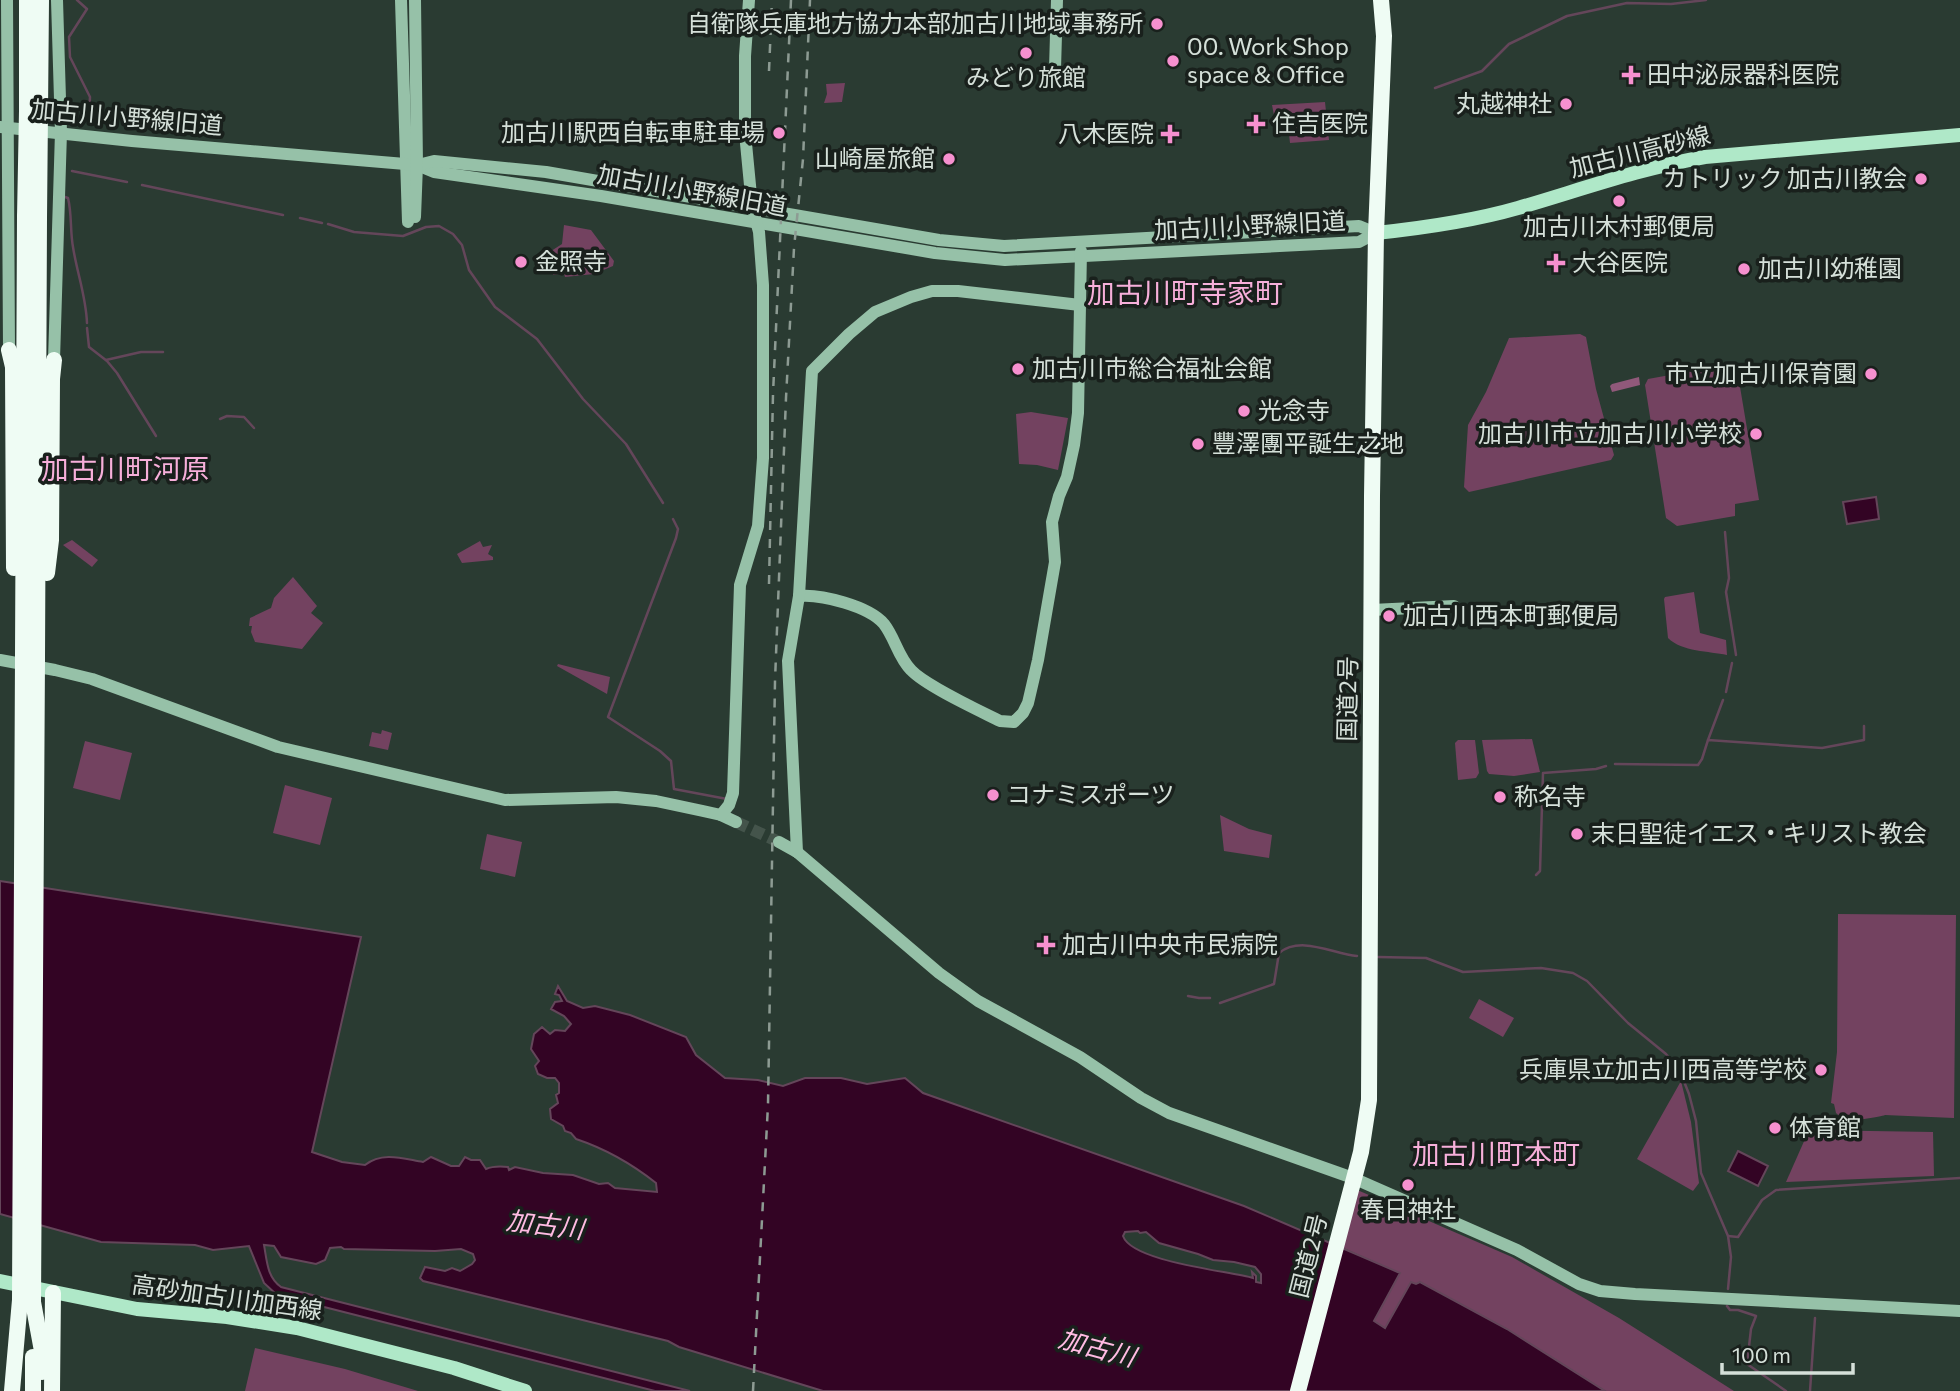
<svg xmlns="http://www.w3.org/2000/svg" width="1960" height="1391" font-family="Commissioner,'Noto Sans JP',sans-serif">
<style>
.green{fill:#734260}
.forest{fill:#90597a}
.water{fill:#330424;stroke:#64465a;stroke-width:2;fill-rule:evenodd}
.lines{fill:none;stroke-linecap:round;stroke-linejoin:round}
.stream{stroke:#64465a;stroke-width:2.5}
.secondary-tunnel{stroke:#44544b;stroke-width:12;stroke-dasharray:12 6;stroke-linecap:butt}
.secondary{stroke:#96c1a8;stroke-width:12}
.primary{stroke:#afe8c8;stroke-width:14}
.highway{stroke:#effcf4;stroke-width:16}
.rail{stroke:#8d9b93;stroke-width:2.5;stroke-dasharray:9 9;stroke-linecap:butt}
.highway-bridge{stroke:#effcf4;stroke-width:16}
.poi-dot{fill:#f690cf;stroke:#19201c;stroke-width:2.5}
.labels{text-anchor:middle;stroke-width:7;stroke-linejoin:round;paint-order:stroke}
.poi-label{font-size:24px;fill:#d5e0d9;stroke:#19201c;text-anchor:start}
.street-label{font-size:24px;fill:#d5e0d9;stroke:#19201c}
.water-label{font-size:26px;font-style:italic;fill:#ffbbe2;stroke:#19201c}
.quarter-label{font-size:28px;fill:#f7afda;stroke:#19201c}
</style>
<rect width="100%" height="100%" fill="#2a3b32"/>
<g class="green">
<path d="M845,83L842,102L824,103L827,94L826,84Z"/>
<path d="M1325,102L1329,140L1290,143L1289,134L1278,136L1272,105Z"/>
<path d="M564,225L591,230L614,261L613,266L594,274L565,277L564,273L553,275L552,259L548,253L562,244Z"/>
<path d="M1580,334L1586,337L1596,389L1614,455L1611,460L1469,492L1464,487L1468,425L1486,392L1509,338Z"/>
<path d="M1736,363L1759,500L1735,504V516L1677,526L1666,518L1645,385L1648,379Z"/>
<path d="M1031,412L1068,418L1058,470L1037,465L1019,464L1016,414Z"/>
<path d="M72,540L98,560L92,567L63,545Z"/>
<path d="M480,541L483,547L492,545L488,554L493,557V560L462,563L457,554Z"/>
<path d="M293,577L317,606L311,613L323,623L302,649L255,642L251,632L252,626H249L250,618L271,608L274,598Z"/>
<path d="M1694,592L1700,633L1726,640L1727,655C1709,651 1682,652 1668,638L1664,599L1665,597Z"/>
<path d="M558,664L610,677L607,694L557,666Z"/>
<path d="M382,730L392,733L388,750L369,746L372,732L381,734Z"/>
<path d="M1532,739L1540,772L1514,776L1489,774L1487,771L1482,740Z"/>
<path d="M1458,740H1475L1479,773L1476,778L1458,780L1455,743Z"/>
<path d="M85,741L132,753L120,800L73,788Z"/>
<path d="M285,785L332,798L320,845L273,833Z"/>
<path d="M1220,815L1249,829L1272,835L1269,858L1224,851Z"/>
<path d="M487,834L522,842L515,877L480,869Z"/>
<path d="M1838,914L1956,915L1954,1118L1885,1115C1881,1117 1851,1121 1845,1121L1836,1113L1834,1104L1831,1103L1837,1052Z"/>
<path d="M1479,999L1514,1018L1503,1037L1469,1018Z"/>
<path d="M1681,1081L1691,1122L1699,1183L1693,1191L1637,1159Z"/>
<path d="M1809,1130L1933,1132L1934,1176L1786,1182Z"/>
<path d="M1355,1189L1512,1257L1619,1318L1734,1391H1606L1507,1329L1420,1282L1416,1284L1411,1282L1385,1328L1374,1321L1400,1273L1339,1246Z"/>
<path d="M255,1348L345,1369L418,1391H245Z"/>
</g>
<path class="forest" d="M1639,377L1640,385L1612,392L1610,386L1612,384Z"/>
<g class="water">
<path d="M1876,497L1879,519L1847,524L1843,502Z"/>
<path d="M0,881L361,937L312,1152L342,1162L365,1165C383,1151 404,1159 423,1162L431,1157L451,1166H459L465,1157L471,1160H480L486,1169C493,1166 499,1166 508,1167L509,1170L515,1167L543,1173L573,1175L599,1184L608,1183L615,1188L657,1192L656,1183C632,1164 606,1149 576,1139L571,1133L565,1131L563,1126L551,1119L550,1109L558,1103L556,1095L559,1093V1083L555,1078H547L538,1074L535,1066L539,1061L531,1049L534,1034L542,1027L550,1034L555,1030L565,1031L571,1024L564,1016L551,1009L555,1002L562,1001L559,995L555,994L558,986L567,1001L583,1008L595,1006L630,1015L686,1037L696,1055L725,1078L758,1080L783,1086L805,1078H841L867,1084L905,1078L923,1093L1244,1206L1400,1273L1374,1321L1385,1328L1411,1282L1416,1284L1420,1282L1507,1329L1605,1391H823L679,1347L668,1341L423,1281L420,1278L425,1267L445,1271L452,1268L460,1271L472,1264L475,1260L473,1254L461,1249L435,1251L344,1249L341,1247L330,1248L325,1260L316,1264L281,1257L274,1246L264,1245C267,1261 267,1277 281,1287L690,1391H655L277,1295L264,1283L249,1246L213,1250L195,1245L101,1242L0,1214ZM1138,1231L1140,1233L1146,1232L1159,1243L1198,1254L1213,1260L1234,1262L1255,1267L1261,1274V1283L1256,1282V1276L1252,1272L1253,1278C1229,1271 1132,1262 1123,1236L1125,1232Z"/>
<path d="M1738,1151L1768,1166L1758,1186L1728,1171Z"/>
</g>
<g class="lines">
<g class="stream">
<path d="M77,0L87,9L69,37L70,57L90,97L89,116"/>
<path d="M1435,88L1482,71L1509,44L1567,16L1627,3L1671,4L1706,0"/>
<path d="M72,171L127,182"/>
<path d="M142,185L283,215"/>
<path d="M65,197L68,198C72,214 70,231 73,247C77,273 86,296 87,323"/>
<path d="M300,218L322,223"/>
<path d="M328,224L354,232L403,236L426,227L439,226L453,234L462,245L469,270L495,307L537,339L583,399L626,444L663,503"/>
<path d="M87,328L89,347L107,361L117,373L156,436"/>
<path d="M106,360L141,352H163"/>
<path d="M220,419L227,416L244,417L254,428"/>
<path d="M673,519L678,529L676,538L608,717L660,751L671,761L674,789L727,799"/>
<path d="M1725,532L1729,578L1726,592L1736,655"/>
<path d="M1726,692L1732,663"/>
<path d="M1708,740L1723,700"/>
<path d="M1615,764L1698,765L1702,759L1708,740L1822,748L1864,740V726"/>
<path d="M1536,875L1540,871L1543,773L1596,769L1606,766"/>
<path d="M1378,957L1426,958L1463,972L1541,968L1573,973L1587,981L1628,1023L1666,1054L1679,1069L1689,1094L1696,1121L1701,1173L1728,1236L1731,1257L1728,1289"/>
<path d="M1188,996L1199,998H1210"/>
<path d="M1220,1003L1274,984L1279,953C1301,935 1333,954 1357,956"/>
<path d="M1728,1236L1738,1237L1762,1200L1776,1190L1960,1178"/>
<path d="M1727,1306L1730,1310H1738L1756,1316L1751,1329L1747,1364L1786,1391"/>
<path d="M1810,1391L1815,1318"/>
</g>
<path class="secondary-tunnel" d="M736,822L779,842"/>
<g class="secondary">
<path d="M7,0L9,350"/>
<path d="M401,0L408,222"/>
<path d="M1055,69L1057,0"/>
<path d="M0,127L132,141L417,165L434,172L601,196L935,253L1005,260L1359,242L1376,233"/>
<path d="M418,165L434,161L546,172L939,240L1004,246L1359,226L1376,233"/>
<path d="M415,217L417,165L415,0"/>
<path d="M54,360L61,132L57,0"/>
<path d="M799,596C821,594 869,606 884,624C895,638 898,657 911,670C926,686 978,710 1000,721L1014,722L1023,713L1028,703L1038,660L1055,562L1052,522L1059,496L1067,477L1074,445L1078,413L1081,251"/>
<path d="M1372,610L1454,606"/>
<path d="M0,660L55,670L92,679L278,747L505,800L616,797L656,801L703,811L721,815L736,822"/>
<path d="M721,815L729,805L733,793L740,585L758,526L763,458V285L759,232L752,206L745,133V56L749,0"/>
<path d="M779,842L797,852L939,973L978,1001L1080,1057L1141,1098L1169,1113L1353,1178L1517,1250L1579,1284L1600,1291L1635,1294L1960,1311"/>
<path d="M797,852L788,661L799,596L812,371L849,334L875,312L911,297L932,291H958L1080,305"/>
</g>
<g class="primary">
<path d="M1376,233C1423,228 1473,221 1518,208C1580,190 1641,168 1705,157L1960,135"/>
<path d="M0,1281L137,1309L227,1317L297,1328L454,1368L525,1391"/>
</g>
<g class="highway">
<path d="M27,111V0"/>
<path d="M40,112L41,0"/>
<path d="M9,350L13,367L14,568"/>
<path d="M47,573L51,540L52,379L54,360"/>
<path d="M23,657L25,217"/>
<path d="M37,660L39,218"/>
<path d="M33,1302L42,1351V1372"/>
<path d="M12,1391L20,1300"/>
<path d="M33,1391V1357"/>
<path d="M52,1391L53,1293"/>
<path d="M1298,1391L1361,1152L1369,1100L1372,496L1376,233L1384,36L1381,0"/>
</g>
<g class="rail">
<path d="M769,71L772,0"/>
<path d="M769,584L773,394L791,0"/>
<path d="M753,1391L768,1105L775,681L786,398L794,248L803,159L810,0"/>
</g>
<g class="highway-bridge">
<path d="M25,217L27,111"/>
<path d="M39,218L40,112"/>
<path d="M20,1300L23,657"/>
<path d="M33,1302L37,660"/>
</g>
</g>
<g class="poi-dot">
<circle cx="1157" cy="24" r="7"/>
<circle cx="1026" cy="53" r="7"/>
<circle cx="1173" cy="61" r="7"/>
<path d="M1627.5 64.5h7v7h7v7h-7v7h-7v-7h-7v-7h7z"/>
<circle cx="1566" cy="104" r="7"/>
<path d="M1252.5 113.5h7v7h7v7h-7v7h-7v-7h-7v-7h7z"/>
<circle cx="779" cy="133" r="7"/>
<path d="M1166.5 123.5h7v7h7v7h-7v7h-7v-7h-7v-7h7z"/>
<circle cx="949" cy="159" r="7"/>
<circle cx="1921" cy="179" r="7"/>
<circle cx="1619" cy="201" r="7"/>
<circle cx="521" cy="262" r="7"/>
<path d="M1552.5 252.5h7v7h7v7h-7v7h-7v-7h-7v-7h7z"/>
<circle cx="1744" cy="269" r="7"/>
<circle cx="1018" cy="369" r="7"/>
<circle cx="1871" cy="374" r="7"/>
<circle cx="1244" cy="411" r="7"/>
<circle cx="1756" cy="434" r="7"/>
<circle cx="1198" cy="444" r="7"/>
<circle cx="1389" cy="616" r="7"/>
<circle cx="993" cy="795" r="7"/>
<circle cx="1500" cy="797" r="7"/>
<circle cx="1577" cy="834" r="7"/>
<path d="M1042.5 934.5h7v7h7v7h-7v7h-7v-7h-7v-7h7z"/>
<circle cx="1821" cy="1070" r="7"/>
<circle cx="1775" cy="1128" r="7"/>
<circle cx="1408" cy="1185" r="7"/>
</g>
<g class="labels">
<g class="poi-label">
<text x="1143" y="32" text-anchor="end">自衛隊兵庫地方協力本部加古川地域事務所</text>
<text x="1187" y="55">00. Work Shop<tspan x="1187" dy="28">space &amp; Office</tspan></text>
<text x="1647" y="83">田中泌尿器科医院</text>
<text x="1026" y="86" text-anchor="middle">みどり旅館</text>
<text x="1552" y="112" text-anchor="end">丸越神社</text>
<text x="1272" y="132">住吉医院</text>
<text x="765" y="141" text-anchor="end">加古川駅西自転車駐車場</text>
<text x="1154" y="142" text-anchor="end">八木医院</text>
<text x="935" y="167" text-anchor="end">山崎屋旅館</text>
<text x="1907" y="187" text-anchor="end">カトリック 加古川教会</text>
<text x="1619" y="235" text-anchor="middle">加古川木村郵便局</text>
<text x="535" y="270">金照寺</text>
<text x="1572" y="271">大谷医院</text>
<text x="1758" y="277">加古川幼稚園</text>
<text x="1032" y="377">加古川市総合福祉会館</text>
<text x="1857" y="382" text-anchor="end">市立加古川保育園</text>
<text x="1258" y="419">光念寺</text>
<text x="1742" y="442" text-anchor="end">加古川市立加古川小学校</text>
<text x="1212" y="452">豐澤團平誕生之地</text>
<text x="1403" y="624">加古川西本町郵便局</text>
<text x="1007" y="803">コナミスポーツ</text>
<text x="1514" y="805">称名寺</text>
<text x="1591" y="842">末日聖徒イエス・キリスト教会</text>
<text x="1062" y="953">加古川中央市民病院</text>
<text x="1807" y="1078" text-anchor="end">兵庫県立加古川西高等学校</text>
<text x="1789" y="1136">体育館</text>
<text x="1408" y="1218" text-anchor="middle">春日神社</text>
</g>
<g class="street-label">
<text transform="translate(127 118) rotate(5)" y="8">加古川小野線旧道</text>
<text transform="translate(1640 152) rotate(-14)" y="8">加古川高砂線</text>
<text transform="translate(692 191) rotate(10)" y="8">加古川小野線旧道</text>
<text transform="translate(1250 226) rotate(-3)" y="8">加古川小野線旧道</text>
<text transform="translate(1348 699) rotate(-89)" y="8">国道2号</text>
<text transform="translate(1309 1256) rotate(-76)" y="8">国道2号</text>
<text transform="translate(227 1298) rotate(8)" y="8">高砂加古川加西線</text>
</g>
<g class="water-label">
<text transform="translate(545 1225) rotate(7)" y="9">加古川</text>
<text transform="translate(1097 1348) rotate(15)" y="9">加古川</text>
</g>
<g class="quarter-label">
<text x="1185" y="303">加古川町寺家町</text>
<text x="125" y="479">加古川町河原</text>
<text x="1496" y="1164">加古川町本町</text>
</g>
</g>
<path d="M1722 1363v10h131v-10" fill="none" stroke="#d5e0d9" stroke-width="3.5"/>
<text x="1732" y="1363" font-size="21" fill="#d5e0d9" stroke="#19201c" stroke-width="5" paint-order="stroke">100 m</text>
</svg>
